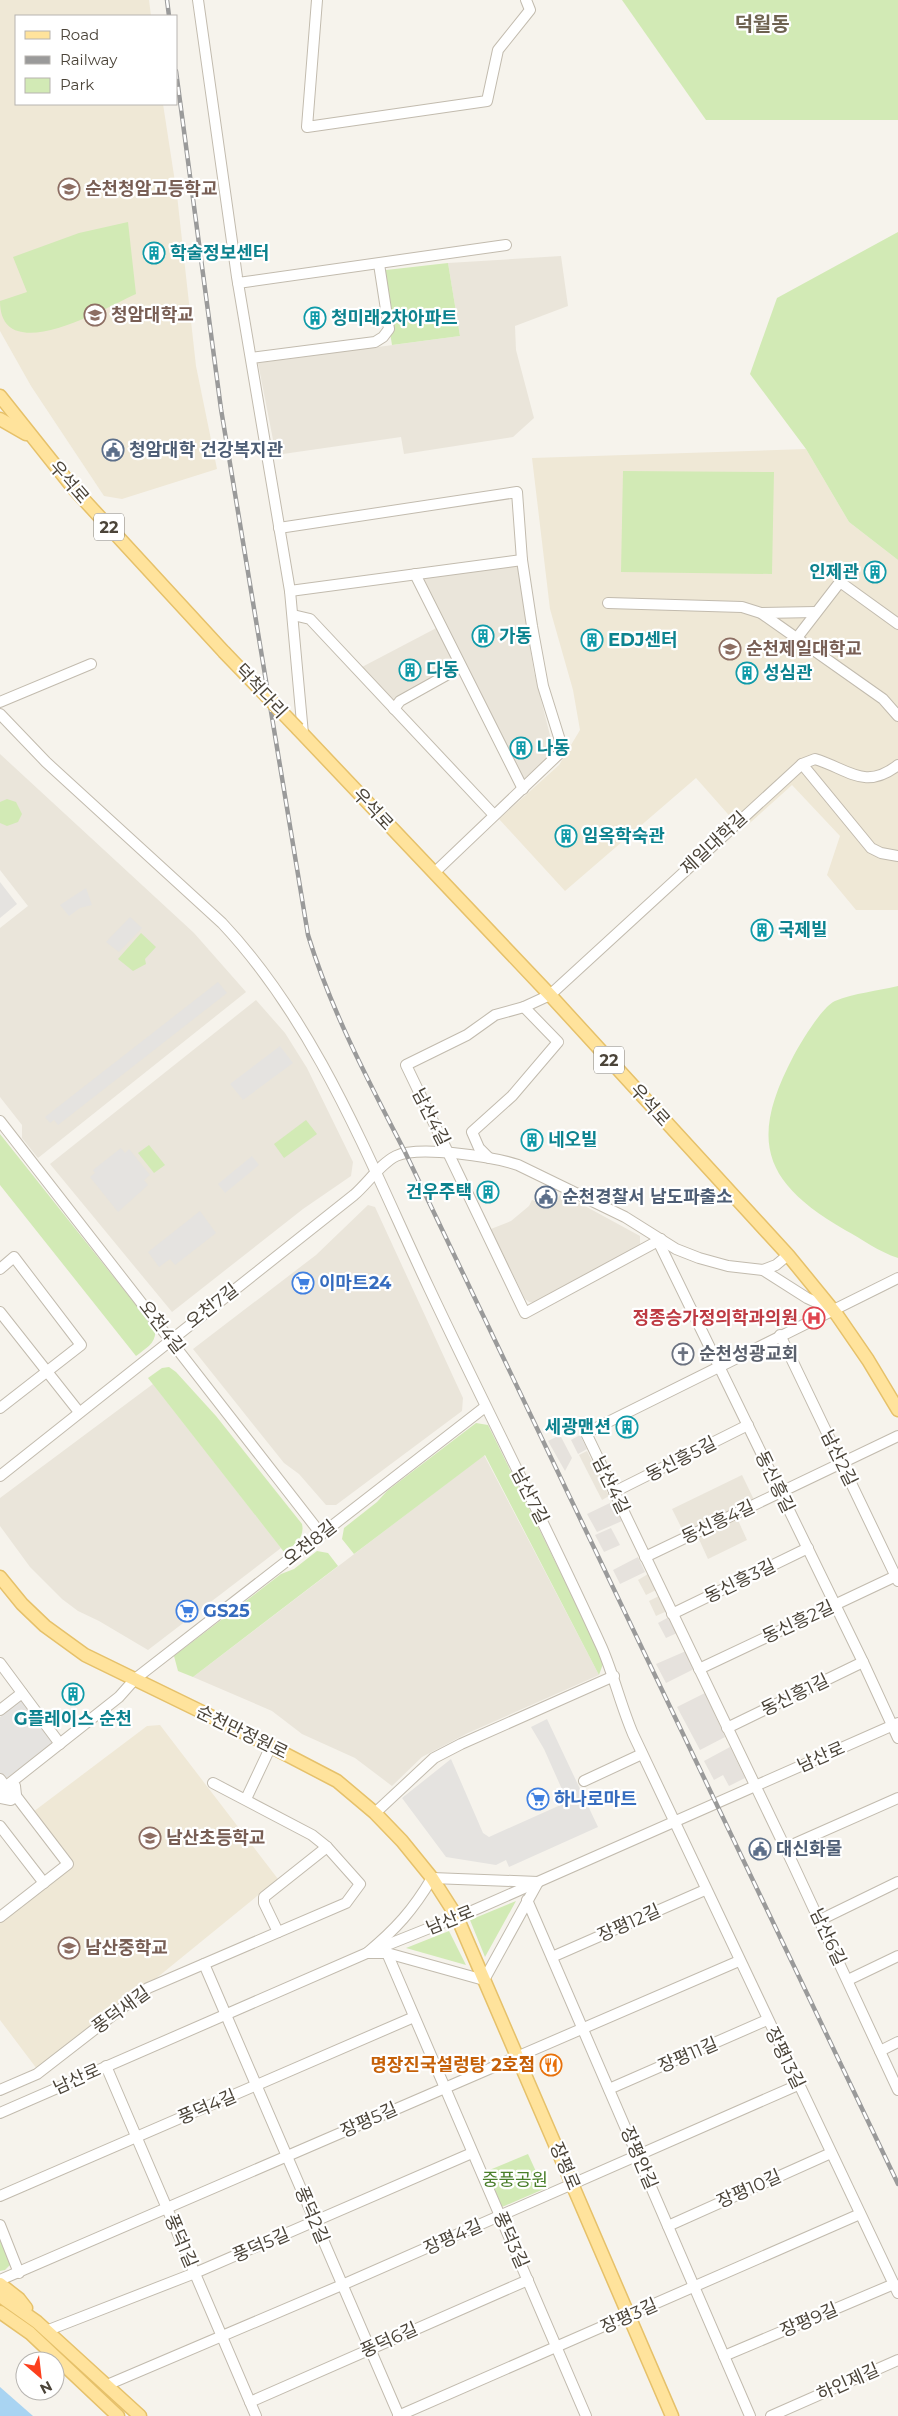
<svg xmlns="http://www.w3.org/2000/svg" width="898" height="2416" font-family="Montserrat,'Noto Sans KR',sans-serif">
<style>
.residential{fill:#eae5da}
.industrial{fill:#e6e2dd}
.education{fill:#efe8d6}
.green{fill:#d2eab5}
.parking{fill:#e5e3e0}
.water{fill:#a9d4f2}
.lines{fill:none;stroke-linecap:round;stroke-linejoin:round}
.minor-casing{stroke:#c2bbae;stroke-width:12}
.major-casing{stroke:#e6c16a;stroke-width:15}
.minor{stroke:#fff;stroke-width:10}
.major{stroke:#ffe39c;stroke-width:12}
.rail-casing{stroke:#9a9a9a;stroke-width:4.5}
.rail{stroke:#fff;stroke-width:2.5;stroke-dasharray:8;stroke-linecap:butt}
.major-bridge-casing{stroke:#e6c16a;stroke-width:15;stroke-linecap:butt}
.major-bridge{stroke:#ffe39c;stroke-width:12}
.labels{text-anchor:middle;stroke-width:4.5;stroke-linejoin:round;paint-order:stroke}
.shield{fill:#fff;stroke:#817c74;stroke-width:1}
.shield-label{font-size:16px;font-weight:bold;fill:#4b4439}
.education-label{font-size:18px;font-weight:bold;fill:#785e54;stroke:#fff;text-anchor:start}
.culture-label{font-size:18px;font-weight:bold;fill:#0d838f;stroke:#fff;text-anchor:start}
.service-label{font-size:18px;font-weight:bold;fill:#4e5e75;stroke:#fff;text-anchor:start}
.street-label{font-size:18px;fill:#4b4439;stroke:#fff}
.shop-label{font-size:18px;font-weight:bold;fill:#366cbe;stroke:#fff;text-anchor:start}
.health-label{font-size:18px;font-weight:bold;fill:#be3a42;stroke:#fff;text-anchor:end}
.worship-label{font-size:18px;font-weight:bold;fill:#5b616d;stroke:#fff;text-anchor:start}
.food-label{font-size:18px;font-weight:bold;fill:#c56008;stroke:#fff;text-anchor:end}
.park-label{font-size:18px;fill:#4a7f2a;stroke:#fff}
.quarter-label{font-size:20px;font-weight:bold;fill:#6e6250;stroke:#fff}
</style>
<rect width="100%" height="100%" fill="#f6f3ec"/>
<g class="residential">
<path d="M561,256L568,306L515,326L516,350L534,418L513,437L404,454L401,437L276,455L258,363L460,336L448,263Z"/>
<path d="M517,563L534,672L554,751V756L524,782L464,665L392,702L362,667L444,624L423,581L426,575Z"/>
<path d="M0,754L194,933L246,992L38,1158L22,1138V1125L0,1097V928L28,906L0,870Z"/>
<path d="M256,1000L285,1033L307,1068L353,1162L351,1176L303,1209L172,1312L50,1164Z"/>
<path d="M561,1193L640,1236V1246L536,1303L529,1302L525,1299L491,1229L511,1221L529,1206L532,1200L552,1207Z"/>
<path d="M368,1205L375,1207L463,1398L462,1411L336,1505H326L299,1474L284,1463L193,1349L316,1255Z"/>
<path d="M153,1384L281,1548L148,1650L99,1621L78,1611L62,1599L30,1567L0,1526V1498Z"/>
<path d="M587,1451L609,1496L602,1500L579,1455Z"/>
<path d="M484,1455L599,1675L468,1733L422,1757L392,1786L355,1758L302,1734L272,1711L193,1677Z"/>
<path d="M742,1475L758,1508L737,1518L747,1540L708,1559L698,1537L688,1541L672,1509Z"/>
<path d="M648,1574L656,1590L646,1595L638,1580Z"/>
<path d="M659,1596L667,1611L656,1616L649,1601Z"/>
</g>
<g class="industrial">
<path d="M560,1435L572,1458L565,1471L548,1441Z"/>
<path d="M580,1435L587,1449L578,1454L571,1440Z"/>
<path d="M612,1502L622,1521L597,1532L587,1514Z"/>
<path d="M611,1528L620,1545L604,1552L595,1535Z"/>
<path d="M638,1557L645,1572L620,1584L613,1570Z"/>
<path d="M669,1617L677,1633L666,1638L658,1623Z"/>
<path d="M686,1651L694,1669L666,1683L656,1664Z"/>
<path d="M705,1693L725,1737L700,1750L677,1707Z"/>
<path d="M730,1747L745,1778L729,1786L723,1775L714,1780L704,1761Z"/>
</g>
<g class="education">
<path d="M0,0H149L151,16H16V104H163L177,195L196,366L217,469L122,499L104,496L31,386L0,331Z"/>
<path d="M806,449L849,522L898,560V910H856L827,875L840,836L792,785L742,830L696,778L565,891L499,819L559,765L580,730L573,690L550,609L532,458Z"/>
<path d="M160,1725L278,1879L159,1976L37,2069L0,2020V1920L73,1864L33,1812L147,1726Z"/>
</g>
<g class="green">
<path d="M622,0H898V120H706Z"/>
<path d="M128,222L136,294C107,307 0,370 0,301L27,292L13,257L79,233Z"/>
<path d="M898,232V560L849,522L806,449L750,374L777,298Z"/>
<path d="M448,263L460,336L392,345L381,277L386,270Z"/>
<path d="M623,471L774,472L772,574L621,572Z"/>
<path d="M7,799L16,802L22,814L18,822L7,826L0,823V802Z"/>
<path d="M141,933L156,947L145,959L146,964L133,971L118,959Z"/>
<path d="M898,986V1258C879,1252 862,1239 845,1230C762,1182 749,1140 794,1055C801,1042 822,1007 835,1001C854,993 878,991 898,986Z"/>
<path d="M306,1120L317,1134L284,1158L274,1144Z"/>
<path d="M0,1134L155,1329C157,1343 146,1348 136,1356L0,1185Z"/>
<path d="M149,1145L165,1165L154,1173L138,1153Z"/>
<path d="M169,1367L176,1372L216,1416L302,1524C305,1538 295,1545 284,1552L148,1378L162,1368Z"/>
<path d="M476,1423L488,1425L604,1661L599,1675L485,1455L354,1554L342,1539L344,1528L377,1502L387,1491Z"/>
<path d="M317,1551L328,1553L338,1566L193,1677L178,1671L174,1656L281,1574L294,1569Z"/>
<path d="M516,1901L485,1957L470,1920Z"/>
<path d="M449,1931L466,1965L406,1948Z"/>
<path d="M528,2154L544,2189L502,2207L487,2171Z"/>
<path d="M0,2240L11,2264L5,2270L0,2271Z"/>
</g>
<g class="parking">
<path d="M0,882L17,904L0,918Z"/>
<path d="M86,888L92,905L80,908L69,916L60,905Z"/>
<path d="M130,917L142,928L119,952L106,942Z"/>
<path d="M218,982L227,993L58,1125L54,1120L50,1123L45,1117Z"/>
<path d="M280,1046L293,1063L243,1100L230,1084Z"/>
<path d="M121,1148L125,1153L129,1149L150,1175L144,1180L148,1185L118,1212L90,1177L95,1173L93,1170Z"/>
<path d="M252,1156L259,1165L225,1193L218,1184Z"/>
<path d="M200,1211L216,1233L175,1265L170,1259L159,1267L148,1252Z"/>
<path d="M21,1700L54,1742L4,1780L0,1775V1717Z"/>
<path d="M547,1719L598,1827L509,1867L506,1860L496,1865L446,1857L402,1798L451,1759L483,1833L489,1837L565,1803V1796L544,1749L531,1727Z"/>
</g>
<path class="water" d="M0,2387L33,2416H0Z"/>
<g class="lines">
<g class="minor-casing">
<g id="minor">
<path d="M198,0L237,277L290,591L303,734"/>
<path d="M317,0L307,127L487,101L498,50L530,10L526,0"/>
<path d="M238,283L506,245"/>
<path d="M251,358L375,342L383,337L389,329L379,264"/>
<path d="M279,528L517,492L522,560L532,626L543,686L563,750L434,873"/>
<path d="M415,574L523,789"/>
<path d="M290,591L522,560"/>
<path d="M608,603L742,607L761,613L883,699L898,716"/>
<path d="M761,613L816,612"/>
<path d="M293,615L310,619L494,815"/>
<path d="M796,639L840,582L898,624"/>
<path d="M0,702L91,664"/>
<path d="M394,709L400,701L461,667"/>
<path d="M0,714L46,762L222,923C318,1025 370,1163 429,1288C486,1409 547,1527 602,1648C614,1676 621,1706 633,1734L898,2293"/>
<path d="M802,764L871,848L881,853L898,856"/>
<path d="M524,1007L495,1015L467,1035L406,1065L525,1313L658,1241"/>
<path d="M0,1121L321,1534"/>
<path d="M489,1158L479,1148L472,1132L512,1096L558,1042L524,1007L550,995L802,764L815,759C848,769 865,791 898,765"/>
<path d="M661,1239L658,1241L863,1662L898,1738"/>
<path d="M0,1269L14,1257L81,1345L0,1408"/>
<path d="M763,1270L807,1298L831,1309"/>
<path d="M898,1278L586,1433L792,1862L898,2090"/>
<path d="M0,1312L79,1412"/>
<path d="M780,1335L898,1581"/>
<path d="M0,1476L354,1195C368,1183 380,1164 396,1156C419,1145 494,1157 518,1165L625,1217L676,1249L699,1258L728,1266L763,1270L776,1265L788,1255"/>
<path d="M614,1492L748,1425"/>
<path d="M645,1557L898,1436"/>
<path d="M672,1614L808,1548"/>
<path d="M0,1663L60,1744"/>
<path d="M699,1669L898,1575"/>
<path d="M0,1710L22,1693"/>
<path d="M727,1728L863,1662"/>
<path d="M0,1779L9,1791L15,1786L16,1795L11,1800L1,1798L9,1791"/>
<path d="M584,1781L642,1754"/>
<path d="M0,1791L119,1697L135,1679L485,1407"/>
<path d="M246,1799L271,1746"/>
<path d="M375,1813L434,1758L461,1744L614,1676"/>
<path d="M0,1826L44,1883"/>
<path d="M785,1848L898,1798"/>
<path d="M432,1878L538,1882L484,1980L387,1953H367C396,1929 413,1910 432,1878Z"/>
<path d="M527,1900L750,2416"/>
<path d="M0,1917L68,1864L16,1796"/>
<path d="M820,1920L898,1882"/>
<path d="M278,1932L264,1903V1897L327,1847"/>
<path d="M387,1953L586,2416"/>
<path d="M552,1957L705,1890"/>
<path d="M204,1964L399,2416"/>
<path d="M848,1980L898,1956"/>
<path d="M880,2051L898,2042"/>
<path d="M106,2066L256,2416"/>
<path d="M609,2089L767,2020"/>
<path d="M0,2090L37,2074L148,1988L346,1903L360,1884L327,1847L312,1835L213,1783"/>
<path d="M0,2113L367,1953L472,1911L898,1723"/>
<path d="M0,2196L414,2017"/>
<path d="M0,2225L19,2273"/>
<path d="M668,2226L831,2153"/>
<path d="M0,2280L739,1961"/>
<path d="M46,2331L195,2273L472,2153"/>
<path d="M724,2356L894,2284"/>
<path d="M107,2385L342,2285L798,2085"/>
<path d="M250,2402L528,2280"/>
<path d="M398,2416L860,2214"/>
<path d="M771,2416L898,2360"/>
</g>
</g>
<g class="major-casing">
<g id="major">
<path d="M0,396L74,489L224,652"/>
<path d="M0,419L26,434"/>
<path d="M298,729L550,995L788,1255L837,1315L868,1360L898,1410"/>
<path d="M0,1577L22,1604L45,1626L85,1655L241,1731L337,1781L375,1813L402,1841L432,1878L457,1917L672,2416"/>
<path d="M0,2284L19,2299L26,2308"/>
<path d="M0,2296L37,2322L140,2416"/>
<path d="M0,2312L30,2333L118,2416"/>
</g>
</g>
<use href="#minor" class="minor"/>
<use href="#major" class="major"/>
<g class="rail-casing">
<g id="rail">
<path d="M167,0L169,16"/>
<path d="M176,71L221,409L308,935C331,1011 369,1082 405,1152L898,2184"/>
</g>
</g>
<use href="#rail" class="rail"/>
<g class="major-bridge-casing">
<path id="major-bridge" d="M224,652L298,729"/>
</g>
<use href="#major-bridge" class="major-bridge"/>
</g>
<defs>
<g id="school-ring" transform="scale(1.125)"><circle r="9.5" fill="#fff" stroke="#8d6e63" stroke-width="1.5"/><path d="M0-5L7-2L0 1L-7-2ZM-4 1L0 2.5L4 1V4Q0 6-4 4Z" fill="#8d6e63"/></g>
<g id="building-ring" transform="scale(1.125)"><circle r="9.5" fill="#fff" stroke="#0f9aa8" stroke-width="1.5"/><path d="M-4-6H4V6H1V3H-1V6H-4ZM-2.5-4.3h1.7v1.8h-1.7ZM.8-4.3h1.7v1.8H.8ZM-2.5-1h1.7V.8h-1.7ZM.8-1h1.7V.8H.8Z" fill="#0f9aa8"/></g>
<g id="university-ring" transform="scale(1.125)"><circle r="9.5" fill="#fff" stroke="#8d6e63" stroke-width="1.5"/><path d="M0-5L7-2L0 1L-7-2ZM-4 1L0 2.5L4 1V4Q0 6-4 4Z" fill="#8d6e63"/></g>
<g id="civic-ring" transform="scale(1.125)"><circle r="9.5" fill="#fff" stroke="#5c6f8a" stroke-width="1.5"/><path d="M-.6-6.5H3V-4.5H.6V-3L4-1V1h2V6H-6V1h2V-1L-.6-3ZM-1.2 2.5V6h2.4V2.5Z" fill="#5c6f8a"/></g>
<g id="supermarket-ring" transform="scale(1.125)"><circle r="9.5" fill="#fff" stroke="#3f7fe0" stroke-width="1.5"/><path d="M-6-5.5h2.5l.6 2H6L4.5 2H-2.5L-4.4-4H-6ZM-1.5 3.2a1.3 1.3 0 1 0 .1 0ZM3 3.2a1.3 1.3 0 1 0 .1 0Z" fill="#3f7fe0"/></g>
<g id="hospital-ring" transform="scale(1.125)"><circle r="9.5" fill="#fff" stroke="#e0444e" stroke-width="1.5"/><path d="M-5-5h3v3.5h4V-5h3V5h-3V1.5h-4V5h-3Z" fill="#e0444e"/></g>
<g id="church-ring" transform="scale(1.125)"><circle r="9.5" fill="#fff" stroke="#6b7280" stroke-width="1.5"/><path d="M-1.2-6h2.4v3.5h3.3v2.4h-3.3V6h-2.4V-.1h-3.3v-2.4h3.3Z" fill="#6b7280"/></g>
<g id="restaurant-ring" transform="scale(1.125)"><circle r="9.5" fill="#fff" stroke="#e8710a" stroke-width="1.5"/><path d="M-5-6h1v4h1v-4h1v4h1v-4h1v5L-1.5 .5V6h-2V.5L-5-1ZM5-6V6H3V1.5H1.5Q1.5-4 5-6Z" fill="#e8710a"/></g>
</defs>
<g fill-rule="evenodd">
<use href="#school-ring" x="69" y="189"/>
<use href="#building-ring" x="154" y="253"/>
<use href="#university-ring" x="95" y="315"/>
<use href="#building-ring" x="315" y="318"/>
<use href="#civic-ring" x="113" y="450"/>
<use href="#building-ring" x="875" y="572"/>
<use href="#building-ring" x="483" y="636"/>
<use href="#building-ring" x="592" y="640"/>
<use href="#university-ring" x="730" y="649"/>
<use href="#building-ring" x="410" y="670"/>
<use href="#building-ring" x="747" y="673"/>
<use href="#building-ring" x="521" y="748"/>
<use href="#building-ring" x="566" y="836"/>
<use href="#building-ring" x="762" y="930"/>
<use href="#building-ring" x="532" y="1140"/>
<use href="#building-ring" x="488" y="1192"/>
<use href="#civic-ring" x="546" y="1197"/>
<use href="#supermarket-ring" x="303" y="1283"/>
<use href="#hospital-ring" x="814" y="1318"/>
<use href="#church-ring" x="683" y="1354"/>
<use href="#building-ring" x="627" y="1427"/>
<use href="#supermarket-ring" x="187" y="1611"/>
<use href="#building-ring" x="73" y="1694"/>
<use href="#supermarket-ring" x="538" y="1799"/>
<use href="#school-ring" x="150" y="1838"/>
<use href="#civic-ring" x="760" y="1849"/>
<use href="#school-ring" x="69" y="1948"/>
<use href="#restaurant-ring" x="551" y="2065"/>
</g>
<g class="labels">
<g class="shield">
<rect x="94" y="513.5" width="30" height="27" rx="4"/>
<rect x="594" y="1046.5" width="30" height="27" rx="4"/>
</g>
<g class="shield-label">
<text x="109" y="533">22</text>
<text x="609" y="1066">22</text>
</g>
<g class="education-label">
<text x="85" y="195">순천청암고등학교</text>
<text x="111" y="321">청암대학교</text>
<text x="746" y="655">순천제일대학교</text>
<text x="166" y="1844">남산초등학교</text>
<text x="85" y="1954">남산중학교</text>
</g>
<g class="culture-label">
<text x="170" y="259">학술정보센터</text>
<text x="331" y="324">청미래2차아파트</text>
<text x="859" y="578" text-anchor="end">인제관</text>
<text x="499" y="642">가동</text>
<text x="608" y="646">EDJ센터</text>
<text x="426" y="676">다동</text>
<text x="763" y="679">성심관</text>
<text x="537" y="754">나동</text>
<text x="582" y="842">임옥학숙관</text>
<text x="778" y="936">국제빌</text>
<text x="548" y="1146">네오빌</text>
<text x="472" y="1198" text-anchor="end">건우주택</text>
<text x="611" y="1433" text-anchor="end">세광맨션</text>
<text x="73" y="1725" text-anchor="middle">G플레이스 순천</text>
</g>
<g class="service-label">
<text x="129" y="456">청암대학 건강복지관</text>
<text x="562" y="1203">순천경찰서 남도파출소</text>
<text x="776" y="1855">대신화물</text>
</g>
<g class="street-label">
<text transform="translate(69 482) rotate(49)" y="6">우석로</text>
<text transform="translate(261 691) rotate(47)" y="6">덕척다리</text>
<text transform="translate(373 809) rotate(47)" y="6">우석로</text>
<text transform="translate(714 843) rotate(-43)" y="6">제일대학길</text>
<text transform="translate(650 1105) rotate(48)" y="6">우석로</text>
<text transform="translate(431 1117) rotate(63)" y="6">남산4길</text>
<text transform="translate(212 1306) rotate(-38)" y="6">오천7길</text>
<text transform="translate(162 1327) rotate(52)" y="6">오천4길</text>
<text transform="translate(839 1458) rotate(64)" y="6">남산2길</text>
<text transform="translate(681 1459) rotate(-27)" y="6">동신흥5길</text>
<text transform="translate(775 1482) rotate(64)" y="6">동신흥길</text>
<text transform="translate(611 1485) rotate(64)" y="6">남산4길</text>
<text transform="translate(530 1496) rotate(63)" y="6">남산7길</text>
<text transform="translate(718 1522) rotate(-25)" y="6">동신흥4길</text>
<text transform="translate(310 1543) rotate(-38)" y="6">오천8길</text>
<text transform="translate(740 1581) rotate(-26)" y="6">동신흥3길</text>
<text transform="translate(798 1622) rotate(-25)" y="6">동신흥2길</text>
<text transform="translate(795 1695) rotate(-26)" y="6">동신흥1길</text>
<text transform="translate(242 1732) rotate(26)" y="6">순천만정원로</text>
<text transform="translate(821 1757) rotate(-24)" y="6">남산로</text>
<text transform="translate(450 1920) rotate(-22)" y="6">남산로</text>
<text transform="translate(629 1923) rotate(-24)" y="6">장평12길</text>
<text transform="translate(828 1937) rotate(65)" y="6">남산6길</text>
<text transform="translate(121 2010) rotate(-36)" y="6">풍덕새길</text>
<text transform="translate(688 2055) rotate(-23)" y="6">장평11길</text>
<text transform="translate(785 2058) rotate(64)" y="6">장평13길</text>
<text transform="translate(77 2079) rotate(-24)" y="6">남산로</text>
<text transform="translate(207 2107) rotate(-23)" y="6">풍덕4길</text>
<text transform="translate(369 2120) rotate(-24)" y="6">장평5길</text>
<text transform="translate(639 2158) rotate(67)" y="6">장평안길</text>
<text transform="translate(565 2166) rotate(67)" y="6">장평로</text>
<text transform="translate(749 2189) rotate(-24)" y="6">장평10길</text>
<text transform="translate(312 2215) rotate(67)" y="6">풍덕2길</text>
<text transform="translate(453 2237) rotate(-24)" y="6">장평4길</text>
<text transform="translate(511 2240) rotate(66)" y="6">풍덕3길</text>
<text transform="translate(181 2241) rotate(67)" y="6">풍덕1길</text>
<text transform="translate(261 2245) rotate(-23)" y="6">풍덕5길</text>
<text transform="translate(629 2316) rotate(-24)" y="6">장평3길</text>
<text transform="translate(809 2320) rotate(-23)" y="6">장평9길</text>
<text transform="translate(389 2340) rotate(-24)" y="6">풍덕6길</text>
<text transform="translate(848 2382) rotate(-24)" y="6">하인제길</text>
</g>
<g class="shop-label">
<text x="319" y="1289">이마트24</text>
<text x="203" y="1617">GS25</text>
<text x="554" y="1805">하나로마트</text>
</g>
<g class="health-label">
<text x="798" y="1324">정종승가정의학과의원</text>
</g>
<g class="worship-label">
<text x="699" y="1360">순천성광교회</text>
</g>
<g class="food-label">
<text x="535" y="2071">명장진국설렁탕 2호점</text>
</g>
<g class="park-label">
<text x="515" y="2186">중풍공원</text>
</g>
<g class="quarter-label">
<text x="762" y="31">덕월동</text>
</g>
</g>
<rect x="15" y="15" width="162" height="90" fill="#ffffff" stroke="#b7b4b0"/>
<rect x="25" y="31" width="25" height="8" fill="#ffe39c" stroke="#b7b4b0"/>
<text x="60" y="40" font-size="15" fill="#4b4439">Road</text>
<rect x="25" y="56" width="25" height="8" fill="#9a9a9a" stroke="#b7b4b0"/>
<text x="60" y="65" font-size="15" fill="#4b4439">Railway</text>
<rect x="25" y="78" width="25" height="15" fill="#d2eab5" stroke="#b7b4b0"/>
<text x="60" y="90" font-size="15" fill="#4b4439">Park</text>
<g transform="translate(40 2376) rotate(152)"><circle r="24" fill="#ffffff" stroke="#b7b4b0"/>
<path d="M0-4L9 19L0 12L-9 19Z" fill="#fc3f1d"/>
<text y="-8" font-size="14" font-weight="bold" text-anchor="middle" fill="#4b4439">N</text>
</g>
</svg>
